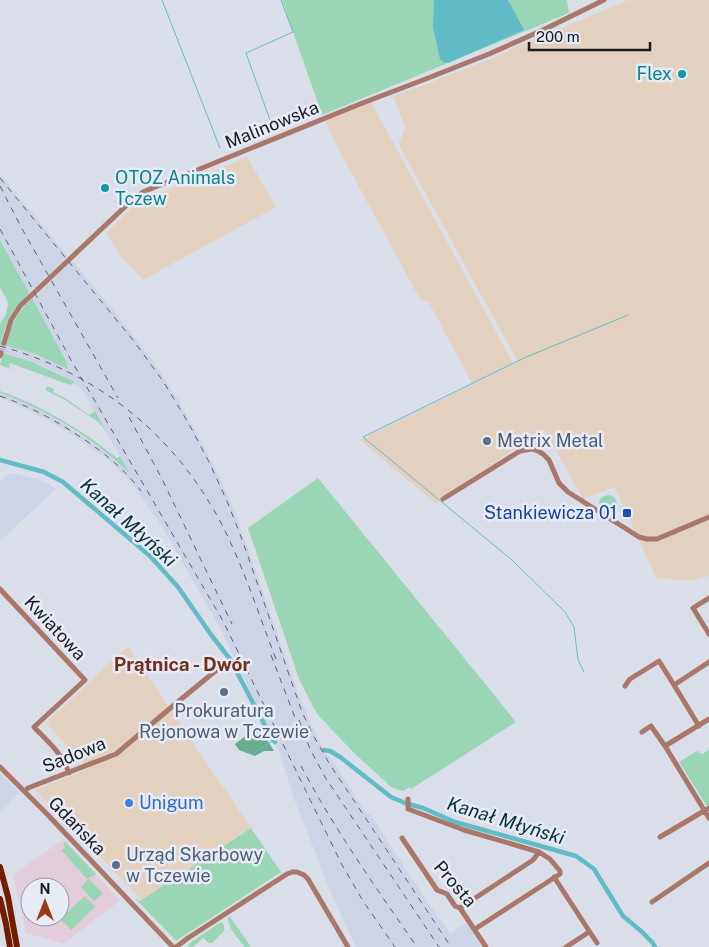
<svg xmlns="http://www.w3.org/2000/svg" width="709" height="947" viewBox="0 0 709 947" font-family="'Public Sans',sans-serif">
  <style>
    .built { fill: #cdd4e5 }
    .industrial { fill: #e3d1c0 }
    .education { fill: #e3cdda; fill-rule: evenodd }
    .green { fill: #9ad5b6 }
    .forest { fill: #68ae8c }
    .water { fill: #62bcc7 }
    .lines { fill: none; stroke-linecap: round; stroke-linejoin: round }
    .stream { stroke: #62bcc7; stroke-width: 1 }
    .canal { stroke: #62bcc7; stroke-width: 4.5 }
    .minor-tunnel { stroke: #b4b7c0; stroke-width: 5; stroke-dasharray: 5 2.5; stroke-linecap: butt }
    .minor { stroke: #aa786b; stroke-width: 5 }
    .major { stroke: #731c02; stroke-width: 6 }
    .rail { stroke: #5f6168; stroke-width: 1; stroke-dasharray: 6 6; stroke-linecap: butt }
    .culture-dot { fill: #0f9aa8; stroke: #e7ebf5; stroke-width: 2 }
    .service-dot { fill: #5c6f8a; stroke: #e7ebf5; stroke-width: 2 }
    .transit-dot { fill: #1a4fb4; stroke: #e7ebf5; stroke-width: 2 }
    .shop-dot { fill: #3f7fe0; stroke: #e7ebf5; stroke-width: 2 }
    .labels { text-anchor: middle; stroke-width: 5; stroke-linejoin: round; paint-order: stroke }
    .culture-label { font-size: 18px; fill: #0d838f; stroke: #e7ebf5; text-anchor: end }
    .street-label { font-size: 18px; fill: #1b1c20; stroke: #e7ebf5 }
    .service-label { font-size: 18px; fill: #4e5e75; stroke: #e7ebf5; text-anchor: start }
    .transit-label { font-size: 18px; fill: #164399; stroke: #e7ebf5; text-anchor: end }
    .shop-label { font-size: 18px; fill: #366cbe; stroke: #e7ebf5; text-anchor: start }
    .water-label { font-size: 19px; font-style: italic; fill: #043237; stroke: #e7ebf5 }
    .neighbourhood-label { font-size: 19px; font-weight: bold; fill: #722f1c; stroke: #e7ebf5 }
  </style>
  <rect width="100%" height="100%" fill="#dadee8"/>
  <!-- built -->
  <path class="built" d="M0,174L68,256L29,293L0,240Z
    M72,260L115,312L153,361L177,398L205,448L218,474L235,512L300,698L311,724L324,749V751L333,762L367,814H370L432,909L450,933L467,923L482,947H356L337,907L326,880L293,796L279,751L218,624L161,525L130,481L108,460L71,434L49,421L26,409L0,398V393L28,404L52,416L102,449L128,471L81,388L73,383L75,382L43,366L0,352V344L35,354L68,368L66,361L32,298Z
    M10,473L37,479L49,484L56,489L0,541V482Z
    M0,774L19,793L0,811Z"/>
  <!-- industrial -->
  <path class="industrial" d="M628,0H709V576L690,581L656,578L615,487L583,499L544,429L435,503L360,440L518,362L399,145L405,127L393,96L424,85L493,58L525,42H529Z
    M370,100L513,363L472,383L428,301H422L420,299L339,150L324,119Z
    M247,157L276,207L143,280L120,255L106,232L139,202Z
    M128,646L203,758L251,827L142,900L35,790L88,769L46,723Z"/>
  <!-- education -->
  <path class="education" d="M64,839L120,900L64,944L26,933L13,875ZM30,887H60V917H30Z"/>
  <!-- green -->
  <path class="green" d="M282,0H567L569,13L322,115Z
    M0,240L29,293C26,297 22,301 18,305C8,316 5,329 1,342L6,344C12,323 16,314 32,298L66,361L68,369L35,354L0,344V324L6,314L8,305L7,300L0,287Z
    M0,352L32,362L75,382L70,385L10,363L9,368L35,378L0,365L3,355Z
    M47,386L54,389L53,392L65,398L89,415L95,411L108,435L103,427L98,422L65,400L45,390Z
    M0,391C43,406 82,430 117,458L120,456L129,473C97,440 44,408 0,393Z
    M318,478L516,722L411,789L409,787L403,791L391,787L354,753L317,714L299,679L248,528Z
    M599 504a9 9 0 1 1 18 0a9 9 0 1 1-18 0Z
    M709,750V805L707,806L679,762L697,751L702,754Z
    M251,828L281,872L176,941L135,898L140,901Z
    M65,842L96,874L87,879L62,851L65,847L64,844Z
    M89,879L103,893L94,901L81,887Z
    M85,896L95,907L71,930L60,919Z
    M228,917H230L251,947H245C238,938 228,929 228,917Z
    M221,922L224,925V931L212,943H209L203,938L193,947H187L190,943Z"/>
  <!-- forest -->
  <path class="forest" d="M257,727L263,739L266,738L274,751H264L255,756L239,750L235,744Z"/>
  <!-- water -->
  <path class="water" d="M434,0H508L524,30L448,63L443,62L440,59L433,28Z"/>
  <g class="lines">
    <!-- stream -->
    <path class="stream" d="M162,0L220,148
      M271,123L246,53L293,32L281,0
      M584,672L578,660L574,627L565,612L512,560L363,437L524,358L628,315
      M252,755L267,744L273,741"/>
    <!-- canal -->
    <path class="canal" d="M0,460L44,472L63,482L150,556L178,587L212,636L230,659L271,737L275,742
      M324,750L330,751L340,757L391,797L405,803L423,808L455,822L576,856L594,869L623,916L641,931L652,942L655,947"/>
    <!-- minor-tunnel -->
    <path class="minor-tunnel" d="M1,353L4,343"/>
    <!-- minor -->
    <path class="minor" d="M4,343L11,320L20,306L130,202L143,192L360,104L423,80L489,54L543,30L604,0
      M0,356L1,353
      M443,499L520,451L532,449L538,451L543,454L549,460L559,483L568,492L639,537L647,539H657L709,517
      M0,589L85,680L34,727C48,742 62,753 69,773
      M709,598L693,608L709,634
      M625,686L630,679L659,661L674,685
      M699,726L674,685L709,662
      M642,732L651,726L665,746L709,818
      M665,746L709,719
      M0,767L46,813L173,947
      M25,791L28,788L116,754L174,705L224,664
      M408,799V807
      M408,809L464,830L539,852L533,860L460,908
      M660,837L709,808
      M402,838L437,890L447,894L455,906L460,908L486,947
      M554,877L597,943
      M652,902L709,863
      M475,929L560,874V871L550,859L539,852
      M176,947L188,938L287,874L292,872H297L304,875L308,879L348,947
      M566,947L589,932"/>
    <!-- major -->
    <path class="major" d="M0,867L8,897L17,947
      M0,899L6,924L10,947"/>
    <!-- rail -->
    <path class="rail" d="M0,178L133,340L163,381L189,424L209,462L227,501L243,542L302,712L313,735L329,763L451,947
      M0,186L21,227L118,398
      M0,229L71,360L223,621L341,863L363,901L395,947
      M0,346C97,373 172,432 220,521C243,565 259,615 277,662
      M0,396C32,407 60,423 88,442C108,456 126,471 141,491
      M129,417L161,477L232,624
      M271,655L299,728
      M299,720L310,749L325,777L439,947
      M301,766C335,830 376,888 417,947"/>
  </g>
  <!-- markers -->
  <g class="culture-dot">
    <circle cx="682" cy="74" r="5"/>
    <circle cx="105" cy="188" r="5"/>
  </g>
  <g class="service-dot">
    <circle cx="487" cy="441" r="5"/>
    <circle cx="224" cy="692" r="5"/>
    <circle cx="116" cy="865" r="5"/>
  </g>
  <rect class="transit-dot" x="622" y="508" width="10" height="10" rx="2.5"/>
  <circle class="shop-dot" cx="129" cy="803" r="5"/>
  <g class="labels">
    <!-- culture labels -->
    <g class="culture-label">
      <text x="672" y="80">Flex</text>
      <text x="115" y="184" text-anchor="start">OTOZ Animals<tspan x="115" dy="21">Tczew</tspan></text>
    </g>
    <!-- street labels -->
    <g class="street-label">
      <text transform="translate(272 125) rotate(-22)" y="6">Malinowska</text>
      <text transform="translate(55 628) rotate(47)" y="6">Kwiatowa</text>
      <text transform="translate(74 755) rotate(-22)" y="6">Sadowa</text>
      <text transform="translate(77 826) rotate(46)" y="6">Gdańska</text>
      <text transform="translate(455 884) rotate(49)" y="6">Prosta</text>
    </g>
    <!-- service labels -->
    <g class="service-label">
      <text x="497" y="447">Metrix Metal</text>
      <text x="224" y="717" text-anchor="middle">Prokuratura<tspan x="224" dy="21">Rejonowa w Tczewie</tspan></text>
      <text x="126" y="861">Urząd Skarbowy<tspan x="126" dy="21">w Tczewie</tspan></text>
    </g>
    <!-- transit labels -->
    <g class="transit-label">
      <text x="617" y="519">Stankiewicza 01</text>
    </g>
    <!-- shop labels -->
    <g class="shop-label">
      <text x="139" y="809">Unigum</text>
    </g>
    <!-- water labels -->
    <g class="water-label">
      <text transform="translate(129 522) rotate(42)" y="7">Kanał Młyński</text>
      <text transform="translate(506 820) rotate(17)" y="7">Kanał Młyński</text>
    </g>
    <!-- neighbourhood labels -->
    <g class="neighbourhood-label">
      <text x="182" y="671">Prątnica - Dwór</text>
    </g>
  </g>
  <!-- north arrow -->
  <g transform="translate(45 902)"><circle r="24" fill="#e7ebf5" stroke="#9598a0"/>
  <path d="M0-4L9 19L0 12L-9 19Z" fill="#9e3717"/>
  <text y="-8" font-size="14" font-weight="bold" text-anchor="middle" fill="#1b1c20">N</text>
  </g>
  <!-- scale -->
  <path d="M529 42v8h121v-8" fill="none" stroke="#1b1c20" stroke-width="2.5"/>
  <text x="536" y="42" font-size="15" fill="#1b1c20" stroke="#e7ebf5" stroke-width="4" paint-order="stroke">200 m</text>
</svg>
